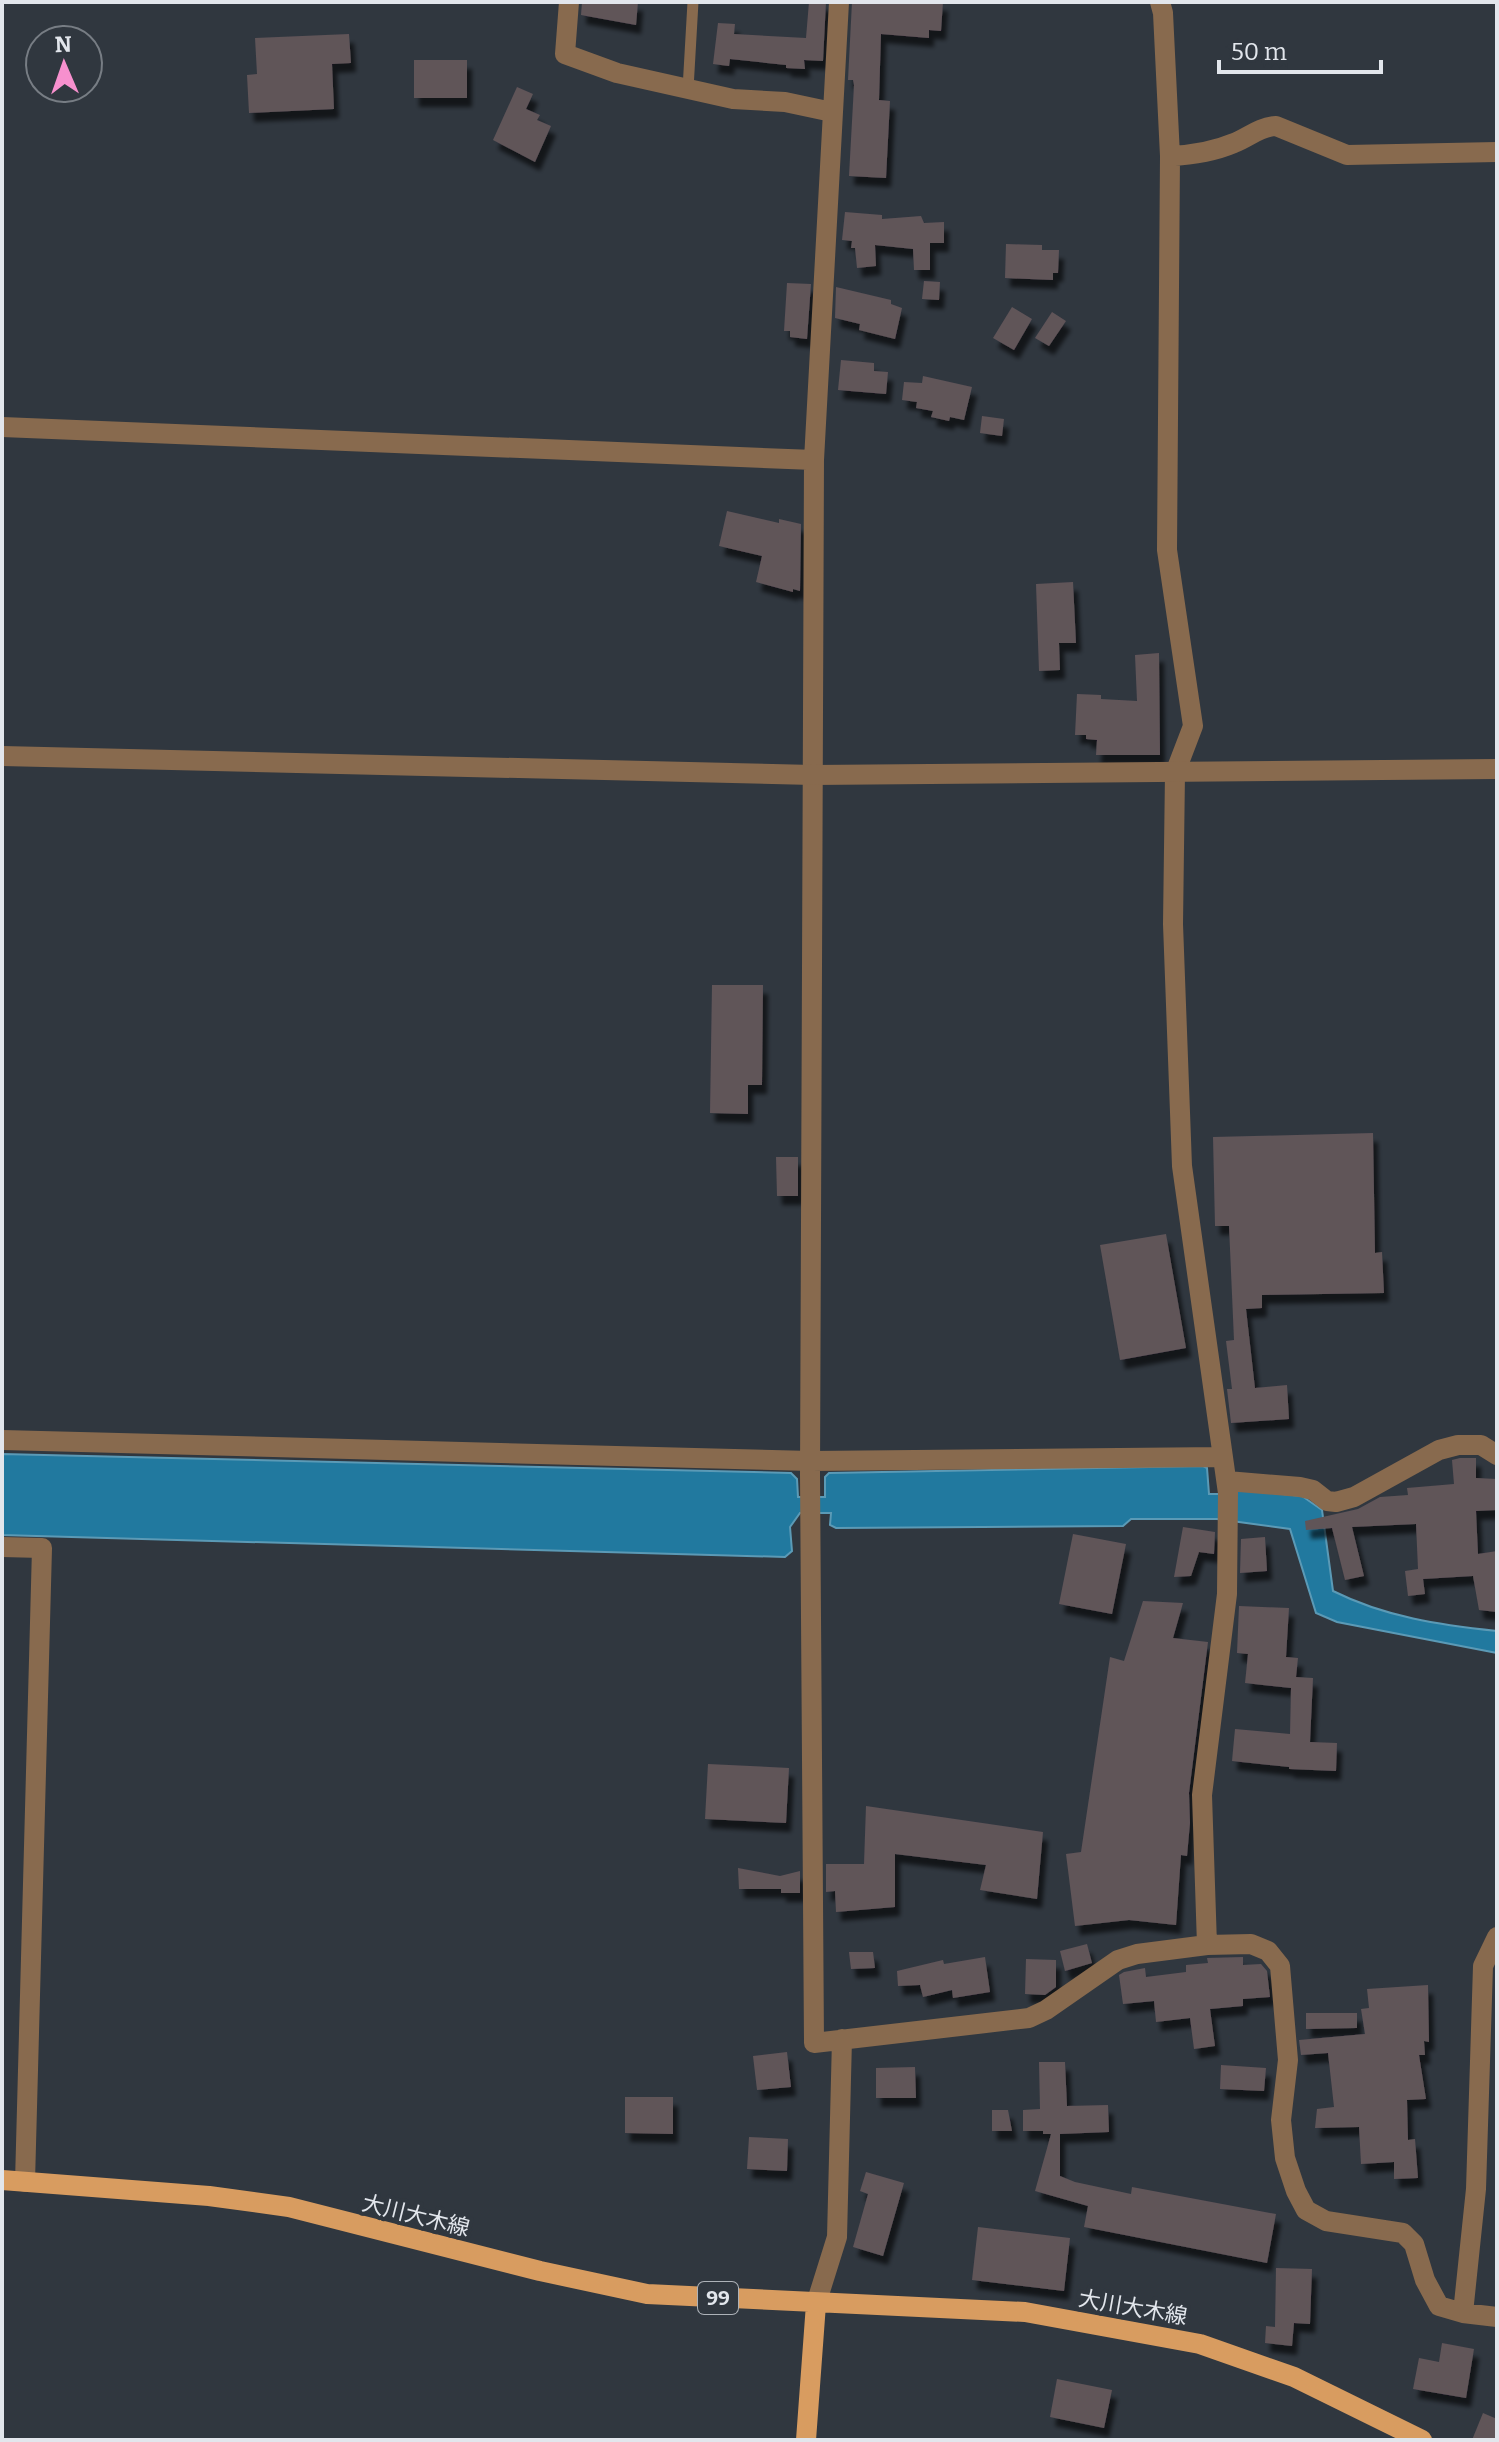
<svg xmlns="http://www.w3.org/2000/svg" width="1499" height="2442" viewBox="0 0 1499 2442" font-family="Bitter,'Noto Sans JP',serif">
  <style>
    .water { fill: #21799f; stroke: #5b9ab6; stroke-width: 2 }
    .building { fill: #605459; filter: url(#shadow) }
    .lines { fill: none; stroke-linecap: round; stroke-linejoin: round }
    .service { stroke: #886a4e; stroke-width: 11 }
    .minor { stroke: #886a4e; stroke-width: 20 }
    .tertiary { stroke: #886a4e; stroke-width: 20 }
    .primary { stroke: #d89c60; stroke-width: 20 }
    .labels { text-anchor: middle; stroke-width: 8; stroke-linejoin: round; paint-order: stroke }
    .shield { fill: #30373f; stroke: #adb2b8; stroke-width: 2 }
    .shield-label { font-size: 20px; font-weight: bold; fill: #e2e6ec }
    .street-label { font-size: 22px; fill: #e2e6ec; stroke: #30373f }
  </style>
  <defs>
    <filter id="shadow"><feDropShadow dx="5" dy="9" stdDeviation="2" flood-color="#0009"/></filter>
  </defs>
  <rect width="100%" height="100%" fill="#30373f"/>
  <!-- water -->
  <path class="water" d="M2,1454L791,1473L797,1479L798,1497H825V1477L829,1473L1203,1466L1207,1468L1209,1494H1232L1233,1489L1302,1496L1322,1510L1333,1591C1385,1617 1440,1625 1497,1631V1653L1337,1622L1316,1613L1290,1529L1217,1519H1131L1123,1526L836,1528L830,1525L831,1513H800L790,1527L792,1551L785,1557L2,1535Z"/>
  <!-- building -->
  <path class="building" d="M582,2H638L636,25L581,15Z
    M809,2H826L823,61L804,60L805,69L786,68V65L730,59L729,66L713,64L718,23L735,24L734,34L806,38Z
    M852,2H943L941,31L929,30V38L881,34L879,100L890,101L886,178L849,176L854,85L853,80H848Z
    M349,34L351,63L332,64L334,109L249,113L247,75L257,74L255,38Z
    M414,60H467V98H414Z
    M517,87L533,94L526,109L540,115L537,120L551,126L535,162L493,140Z
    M845,212L882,215V219L921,216L924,223L944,222V243H930V270H914L913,249L875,245L876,266L857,268L855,248H851L852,241L842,240Z
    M1006,244L1042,245V250H1059L1058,273H1053V280L1005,278Z
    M924,281L940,282L939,300L922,299Z
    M787,283L811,284L807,339L790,337V331H784Z
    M836,287L891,300V304L902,308L895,339L859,330L860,324L835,318Z
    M1012,307L1032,319L1014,350L993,338Z
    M1052,312L1066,321L1049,346L1035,338Z
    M841,360L874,363V371L888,372L886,394L838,390Z
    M923,376L972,387L964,420L950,417L949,421L931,417L933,411L916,408L917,402L902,400L904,382L922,383Z
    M982,416L1004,419L1002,436L980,433Z
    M727,511L779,523V519L801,524L800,591L793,589V592L756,582L762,556L719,546Z
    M1073,582L1076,643H1059L1060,670L1039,671L1036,584Z
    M1159,653L1160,755H1096L1097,740L1086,739V735H1075L1077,694L1101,695V699L1137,701L1135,655Z
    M712,985H763L762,1085H748V1114L710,1113Z
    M1373,1133L1375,1253L1382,1252L1384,1293L1262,1295V1308L1246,1309L1255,1388L1287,1385L1289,1419L1231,1423L1227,1389H1232L1226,1341L1234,1340L1229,1226H1215L1213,1137Z
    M776,1157H798V1196H777Z
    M1166,1234L1186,1348L1120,1360L1100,1245Z
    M1460,1458H1476V1478L1497,1479V1510L1476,1511L1478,1554L1497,1551V1612L1479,1610L1473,1576L1423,1579L1425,1594L1408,1596L1405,1571L1418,1569L1416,1524L1352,1527L1364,1576L1345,1580L1332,1528L1306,1530L1305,1521L1358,1509L1380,1497L1408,1495L1407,1488L1454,1484L1452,1460Z
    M1183,1527L1215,1532L1214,1554L1199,1552L1191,1576L1174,1577Z
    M1073,1534L1126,1544L1112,1614L1059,1604Z
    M1265,1537L1267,1571L1240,1573L1241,1539Z
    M1143,1601L1183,1603L1173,1638L1208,1642L1189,1793L1190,1823L1187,1856L1181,1855L1176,1925L1129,1920L1075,1926L1066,1854L1081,1852L1110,1657L1124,1661Z
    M1239,1606L1289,1608L1286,1657L1298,1658L1296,1677L1313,1678L1310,1742L1337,1743L1336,1771L1289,1769V1767L1232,1761L1235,1729L1290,1734L1291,1688L1245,1683L1248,1654L1237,1653Z
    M708,1764L789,1768L786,1823L705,1819Z
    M866,1806L1043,1832L1037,1899L980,1890L986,1865L895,1854V1907L836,1912L835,1891L826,1892V1864H864Z
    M738,1868L780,1876L800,1871V1893H781V1889H739Z
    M1087,1944L1092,1963L1065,1971L1060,1951Z
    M849,1952H873L875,1968L851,1969Z
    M985,1957L990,1992L953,1998L952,1990L923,1997L920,1985L898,1986L897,1971L943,1960L944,1964Z
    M1243,1957V1965L1261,1964L1267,1971L1270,1997L1243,1999V2006L1210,2009L1215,2046L1194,2049L1190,2018L1156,2022L1154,2001L1123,2004L1119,1975L1124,1972L1145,1968L1146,1977L1186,1972V1965L1208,1963L1207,1958Z
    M1026,1959L1056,1960V1987L1045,1995L1025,1994Z
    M1428,1985L1429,2042L1424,2041L1425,2055H1419L1426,2099L1407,2100L1408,2140L1415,2139L1418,2178L1394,2179V2162L1361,2164L1359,2127L1315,2128L1317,2109L1334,2107L1328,2053L1301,2055L1299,2040L1365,2034L1361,2009L1369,2008L1367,1989Z
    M1306,2013H1357V2028L1306,2029Z
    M787,2052L791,2087L757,2090L753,2056Z
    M1039,2062H1065L1067,2106L1108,2105L1109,2132L1060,2134V2176L1075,2182L1131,2194L1132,2187L1276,2214L1267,2263L1084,2227L1088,2206L1035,2191L1051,2134H1043V2131H1023V2110L1040,2109Z
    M1221,2065L1266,2068L1264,2091L1220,2089Z
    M915,2067L916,2098H876V2068Z
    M625,2097H673V2134L625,2133Z
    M992,2110H1008L1012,2131H992Z
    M749,2137L788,2139L787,2171L747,2169Z
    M866,2172L904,2183L883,2256L853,2247L868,2194L860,2191Z
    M978,2227L1070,2238L1064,2291L972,2280Z
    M1276,2268L1312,2269L1310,2324L1294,2323L1292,2346L1265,2343L1266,2326L1275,2327Z
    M1442,2343L1474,2349L1466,2398L1413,2389L1419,2358L1439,2362Z
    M1057,2379L1112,2390L1104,2428L1050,2417Z
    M1483,2413L1497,2419V2440H1472Z"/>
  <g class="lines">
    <!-- service -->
    <path class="service" d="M688,89L693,2"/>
    <!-- minor -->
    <path class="minor" d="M569,2L565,54L617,73L733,99L785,102L832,112
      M839,2L814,460L810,1475L814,2043L1029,2018L1046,2010L1118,1960L1137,1954L1207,1945L1251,1944L1268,1951L1280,1966L1288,2060L1281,2120L1285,2158L1296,2191L1306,2210L1326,2221L1403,2233L1414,2244L1425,2280L1439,2306L1463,2313L1497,2317
      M1160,2L1163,13L1170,156L1167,550L1193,726L1175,773L1173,924L1182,1166L1228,1493L1227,1594L1202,1795L1207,1945
      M1170,156C1192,155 1213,152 1234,143C1249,137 1259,127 1276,126L1347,155L1497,152
      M2,427L814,460
      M2,1440L811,1461L1222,1457
      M1227,1481L1300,1487L1313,1490L1327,1501L1336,1502L1354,1497L1439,1450L1458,1445H1481L1497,1455
      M2,1547L42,1548L25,2182
      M816,2304L837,2237L842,2039
      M1463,2313L1476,2189L1483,1966L1497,1937"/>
    <!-- tertiary -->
    <path class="tertiary" d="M2,756L813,775L1497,769"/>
    <!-- primary -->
    <path class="primary" d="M2,2180L209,2196L289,2207L540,2271L647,2294L1025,2312L1200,2344L1294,2377L1422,2440
      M806,2440L816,2304"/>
  </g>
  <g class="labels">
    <!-- shield labels -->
    <rect class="shield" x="698" y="2282" width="40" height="32" rx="6"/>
    <g class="shield-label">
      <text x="718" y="2305">99</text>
    </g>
    <!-- street labels -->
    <g class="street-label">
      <text transform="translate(416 2215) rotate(14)" y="8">大川大木線</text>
      <text transform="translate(1133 2307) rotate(10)" y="8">大川大木線</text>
    </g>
  </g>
  <!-- border -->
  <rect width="1499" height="2442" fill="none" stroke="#e2e6ec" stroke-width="8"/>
  <!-- north arrow -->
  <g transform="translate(64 64) rotate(358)"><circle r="38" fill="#30373f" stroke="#777d84" stroke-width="2"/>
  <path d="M0-6L14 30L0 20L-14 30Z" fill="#f790ce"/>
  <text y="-12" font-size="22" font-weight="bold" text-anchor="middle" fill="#e2e6ec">N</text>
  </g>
  <!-- scale -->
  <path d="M1219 60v12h162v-12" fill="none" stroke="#e2e6ec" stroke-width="4"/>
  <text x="1231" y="60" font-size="24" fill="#e2e6ec" stroke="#30373f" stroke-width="6" paint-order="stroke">50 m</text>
</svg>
